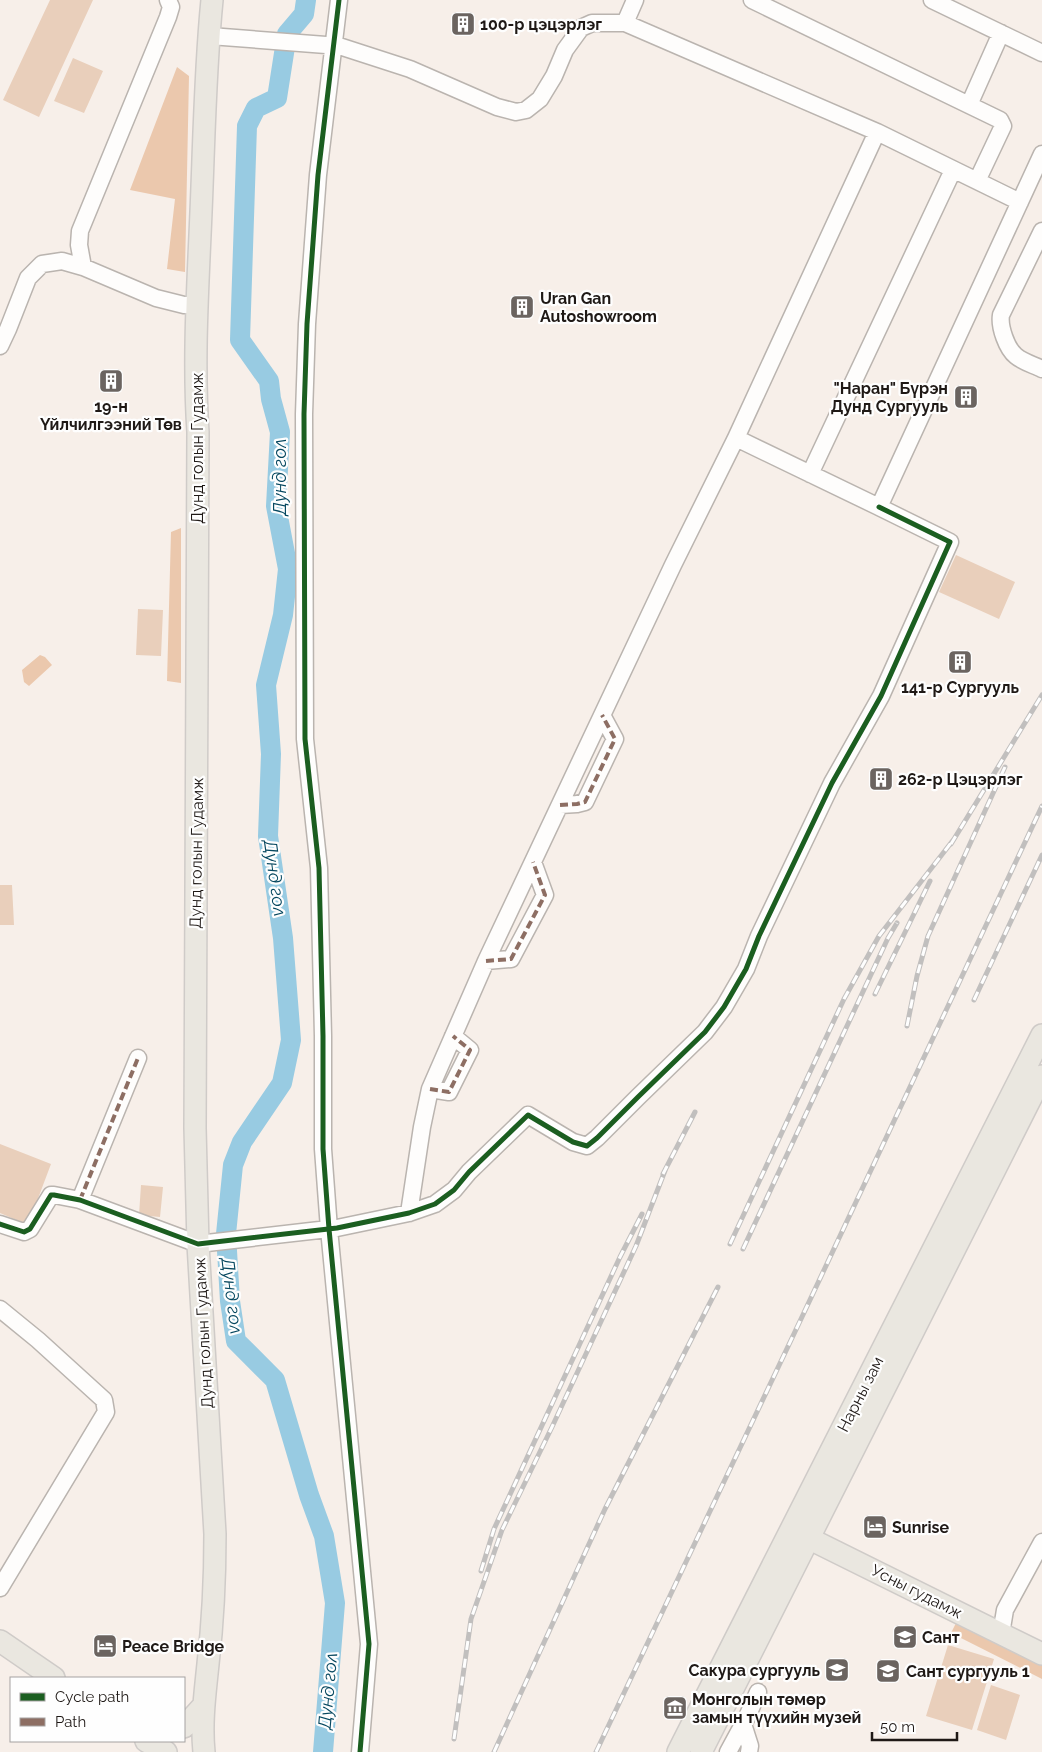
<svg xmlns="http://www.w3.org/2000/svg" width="1042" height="1752" viewBox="0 0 1042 1752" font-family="Raleway,sans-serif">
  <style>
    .green { fill: #e9cfbb }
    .forest { fill: #ebc8ad }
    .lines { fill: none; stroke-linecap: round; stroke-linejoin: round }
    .river { stroke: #98cbe2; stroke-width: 20 }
    .minor-casing { stroke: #bab4af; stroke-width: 19 }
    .major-casing { stroke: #cfcbc8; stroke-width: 24 }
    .minor { stroke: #fefdfc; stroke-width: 16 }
    .major { stroke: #eae7e0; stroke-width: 21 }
    .rail-casing { stroke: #c1bfbe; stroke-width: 5 }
    .rail { stroke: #fefefe; stroke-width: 3; stroke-dasharray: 9; stroke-linecap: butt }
    .quiet { stroke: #8d6e63; stroke-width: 4; stroke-dasharray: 8 4; stroke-linecap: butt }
    .cycleway-casing { stroke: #fefefe; stroke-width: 8 }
    .cycleway { stroke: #1b5e20; stroke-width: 5 }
    .labels { text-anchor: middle; stroke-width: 4.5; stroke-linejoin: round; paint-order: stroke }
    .poi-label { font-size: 16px; font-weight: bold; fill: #1f1916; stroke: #fefefe; text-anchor: start }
    .street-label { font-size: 16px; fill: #1f1916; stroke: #fefefe }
    .water-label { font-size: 18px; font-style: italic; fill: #05475f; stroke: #fefefe }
  </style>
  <rect width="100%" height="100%" fill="#f7efe9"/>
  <!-- green -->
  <path class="green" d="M50,0H93L39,117L3,100Z
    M73,58L103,71L84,113L54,101Z
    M956,555L1015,582L999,619L939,592Z
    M138,609L163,610L161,656L136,655Z
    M0,885H12L14,925H0Z
    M0,1144L51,1164L28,1225L0,1213Z
    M141,1185L163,1187L160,1217L139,1215Z
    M948,1645L994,1659L972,1730L926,1716Z
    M991,1685L1020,1695L1006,1740L977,1730Z"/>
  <!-- forest -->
  <path class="forest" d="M177,67L189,76L185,272L167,269L175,199L130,190Z
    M181,528V683L167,681L171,532Z
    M40,655L45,657L52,665L29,686L24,682L22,670Z
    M956,1623L1042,1666V1679L951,1633Z"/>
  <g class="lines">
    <!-- river -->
    <path class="river" d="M306,0L304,14L287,34L277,98L256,108L247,126L240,340L269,381L271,399L280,432L276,506L288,569L283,615L266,685L271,754L268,836L283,938L291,1040L282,1083L242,1142L233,1165L226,1234L230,1301L236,1341L275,1380L309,1495L324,1536L335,1603L323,1752"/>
    <defs>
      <path id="minor" d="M339,0L318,175L307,324L304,414L305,739L319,868L323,1036V1149L329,1229L369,1644L360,1752
        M752,0L1000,120L1003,126L977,181
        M932,0L1042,53
        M625,23L635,0
        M210,36L339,46L410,69L497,107L516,112L526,110L540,99L554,76L565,50L581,28L592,23H625L877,132L1020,202
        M969,105L1001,33
        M1042,231L1001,315C999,327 1007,349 1016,356C1023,362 1034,365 1042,369
        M83,267L79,245L80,231L168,17L171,7L168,0
        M0,346L8,329L28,278L42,264L62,261L83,267L156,298L184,305H197
        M736,438L877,132
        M810,474L953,170
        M560,805L577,804L585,802L615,739L602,715
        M486,961L511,959L545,895L533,862
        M430,1089L449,1092L470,1050L453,1036
        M80,1200L138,1058
        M409,1213L422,1127L430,1089L486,961L673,565L736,438L879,507L1042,154
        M0,1224L24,1232L30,1229L51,1195H54L80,1200L198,1244L337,1228L409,1213L435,1204L454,1190L469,1172L528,1115L573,1142L587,1146L597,1138L638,1097L705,1032L724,1007L746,969L759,936L832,783L881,696L950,542L879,507
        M0,1309L38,1340L104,1400L106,1412L0,1588
        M1001,1634L1005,1610L1042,1542
        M743,1724L750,1746L749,1752
        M728,1752L747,1717L758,1692"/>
      <path id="major" d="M796,1532L1042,1654
        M0,1641L54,1678
        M184,1727L203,1706
        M146,1741L166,1752
        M204,1752C201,1722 205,1694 208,1664C213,1621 215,1577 215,1534L198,1244L195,1128L198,432C193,359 198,285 201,212C204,142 205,70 212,0
        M678,1752L1042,1035
        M701,1752L1042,1076"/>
    </defs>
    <!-- minor casing -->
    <use href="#minor" class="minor-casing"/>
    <!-- major casing -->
    <use href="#major" class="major-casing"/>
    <!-- minor -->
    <use href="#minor" class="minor"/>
    <!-- major -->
    <use href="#major" class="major"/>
    <defs>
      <path id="rail" d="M951,844L1042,695
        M875,994L930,881
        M974,1000L1042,855
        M907,1026L917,976L928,936L1005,767
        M663,1174L695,1112
        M730,1244L844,999L879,936L954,839
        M743,1249L888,938L897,923
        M481,1571L494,1529L620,1257L642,1214
        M454,1739L471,1619L502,1530L552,1427L636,1246L666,1168
        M494,1752L605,1509L718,1287
        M596,1752L801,1319L1042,806"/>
    </defs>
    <!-- rail casing -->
    <use href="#rail" class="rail-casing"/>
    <!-- rail -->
    <use href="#rail" class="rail"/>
    <!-- quiet -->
    <path class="quiet" d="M560,805L577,804L585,802L615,739L602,715
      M486,961L511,959L545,895L533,862
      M430,1089L449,1092L470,1050L453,1036
      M80,1200L138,1058"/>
    <defs>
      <path id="cycleway" d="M339,0L318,175L307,324L304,414L305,739L319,868L323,1036V1149L329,1229L369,1644L360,1752
        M0,1224L24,1232L30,1229L51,1195H54L80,1200L198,1244L337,1228L409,1213L435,1204L454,1190L469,1172L528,1115L573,1142L587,1146L597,1138L638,1097L705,1032L724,1007L746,969L759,936L832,783L881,696L950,542L879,507"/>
    </defs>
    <!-- cycleway casing -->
    <use href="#cycleway" class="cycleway-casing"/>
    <!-- cycleway -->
    <use href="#cycleway" class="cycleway"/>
  </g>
  <!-- icons -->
  <defs>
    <symbol id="building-square" viewBox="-11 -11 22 22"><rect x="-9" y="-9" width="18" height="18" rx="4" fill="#6b6460" stroke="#fefefe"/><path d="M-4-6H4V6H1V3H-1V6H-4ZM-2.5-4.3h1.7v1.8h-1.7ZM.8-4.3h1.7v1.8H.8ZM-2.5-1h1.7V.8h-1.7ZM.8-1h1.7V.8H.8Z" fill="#fff"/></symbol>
    <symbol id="hotel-square" viewBox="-11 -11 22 22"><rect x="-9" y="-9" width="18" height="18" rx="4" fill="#6b6460" stroke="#fefefe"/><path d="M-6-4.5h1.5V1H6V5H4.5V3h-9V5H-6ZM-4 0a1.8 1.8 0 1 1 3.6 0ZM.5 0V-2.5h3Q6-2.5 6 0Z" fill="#fff"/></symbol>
    <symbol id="school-square" viewBox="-11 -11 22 22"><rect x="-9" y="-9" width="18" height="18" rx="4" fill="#6b6460" stroke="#fefefe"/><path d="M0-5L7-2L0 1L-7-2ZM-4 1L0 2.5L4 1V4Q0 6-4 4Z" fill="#fff"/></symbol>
    <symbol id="museum-square" viewBox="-11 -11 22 22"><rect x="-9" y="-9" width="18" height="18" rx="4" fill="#6b6460" stroke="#fefefe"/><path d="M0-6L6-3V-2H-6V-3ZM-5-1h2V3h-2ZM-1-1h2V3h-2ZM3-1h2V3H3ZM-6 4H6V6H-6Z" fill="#fff"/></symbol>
  </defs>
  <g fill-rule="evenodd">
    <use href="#building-square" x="449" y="10" width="28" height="28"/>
    <use href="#building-square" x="508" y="293" width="28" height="28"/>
    <use href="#building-square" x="97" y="367" width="28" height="28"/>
    <use href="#building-square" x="952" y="383" width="28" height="28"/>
    <use href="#building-square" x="946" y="648" width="28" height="28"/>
    <use href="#building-square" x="867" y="765" width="28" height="28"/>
    <use href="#hotel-square" x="861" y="1513" width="28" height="28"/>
    <use href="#school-square" x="891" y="1623" width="28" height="28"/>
    <use href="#hotel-square" x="91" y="1632" width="28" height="28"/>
    <use href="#school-square" x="823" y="1656" width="28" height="28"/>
    <use href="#school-square" x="874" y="1657" width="28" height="28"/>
    <use href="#museum-square" x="661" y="1694" width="28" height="28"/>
  </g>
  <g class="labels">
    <!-- poi labels -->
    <g class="poi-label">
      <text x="480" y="30">100-р цэцэрлэг</text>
      <text x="540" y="304">Uran Gan<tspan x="540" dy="18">Autoshowroom</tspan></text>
      <text x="948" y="394" text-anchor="end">"Наран" Бүрэн<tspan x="948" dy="18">Дунд Сургууль</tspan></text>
      <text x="111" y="412" text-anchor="middle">19-н<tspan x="111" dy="18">Үйлчилгээний Төв</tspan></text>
      <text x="960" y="693" text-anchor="middle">141-р Сургууль</text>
      <text x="898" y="785">262-р Цэцэрлэг</text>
      <text x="892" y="1533">Sunrise</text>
      <text x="922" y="1643">Сант</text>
      <text x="122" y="1652">Peace Bridge</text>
      <text x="820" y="1676" text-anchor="end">Сакура сургууль</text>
      <text x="906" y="1677">Сант сургууль 1</text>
      <text x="692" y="1705">Монголын төмөр<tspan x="692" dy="18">замын түүхийн музей</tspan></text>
    </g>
    <!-- street labels -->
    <g class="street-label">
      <text transform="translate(197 448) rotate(-90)" y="6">Дунд голын Гудамж</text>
      <text transform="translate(196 853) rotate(-89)" y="6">Дунд голын Гудамж</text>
      <text transform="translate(203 1333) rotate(-93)" y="6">Дунд голын Гудамж</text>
      <text transform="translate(860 1394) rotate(-63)" y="6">Нарны зам</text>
      <text transform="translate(917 1591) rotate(27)" y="6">Усны гудамж</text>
    </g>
    <!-- water labels -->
    <g class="water-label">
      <text transform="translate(280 477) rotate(-90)" y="6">Дунд гол</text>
      <text transform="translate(275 878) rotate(82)" y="6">Дунд гол</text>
      <text transform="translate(232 1296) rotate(83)" y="6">Дунд гол</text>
      <text transform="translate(328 1691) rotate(-85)" y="6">Дунд гол</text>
    </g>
  </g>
  <!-- legend -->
  <rect x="10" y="1677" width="175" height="65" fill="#fefefe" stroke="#a5a2a1"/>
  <rect x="20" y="1693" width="25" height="8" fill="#1b5e20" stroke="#a5a2a1"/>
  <text x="55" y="1702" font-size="15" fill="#1f1916">Cycle path</text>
  <rect x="20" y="1718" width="25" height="8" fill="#8d6e63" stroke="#a5a2a1"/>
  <text x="55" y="1727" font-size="15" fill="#1f1916">Path</text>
  <!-- scale -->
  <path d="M872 1732v8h85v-8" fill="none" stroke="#1f1916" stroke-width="2.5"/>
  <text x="880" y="1732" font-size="15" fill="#1f1916" stroke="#fefefe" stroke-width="4" paint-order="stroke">50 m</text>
</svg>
